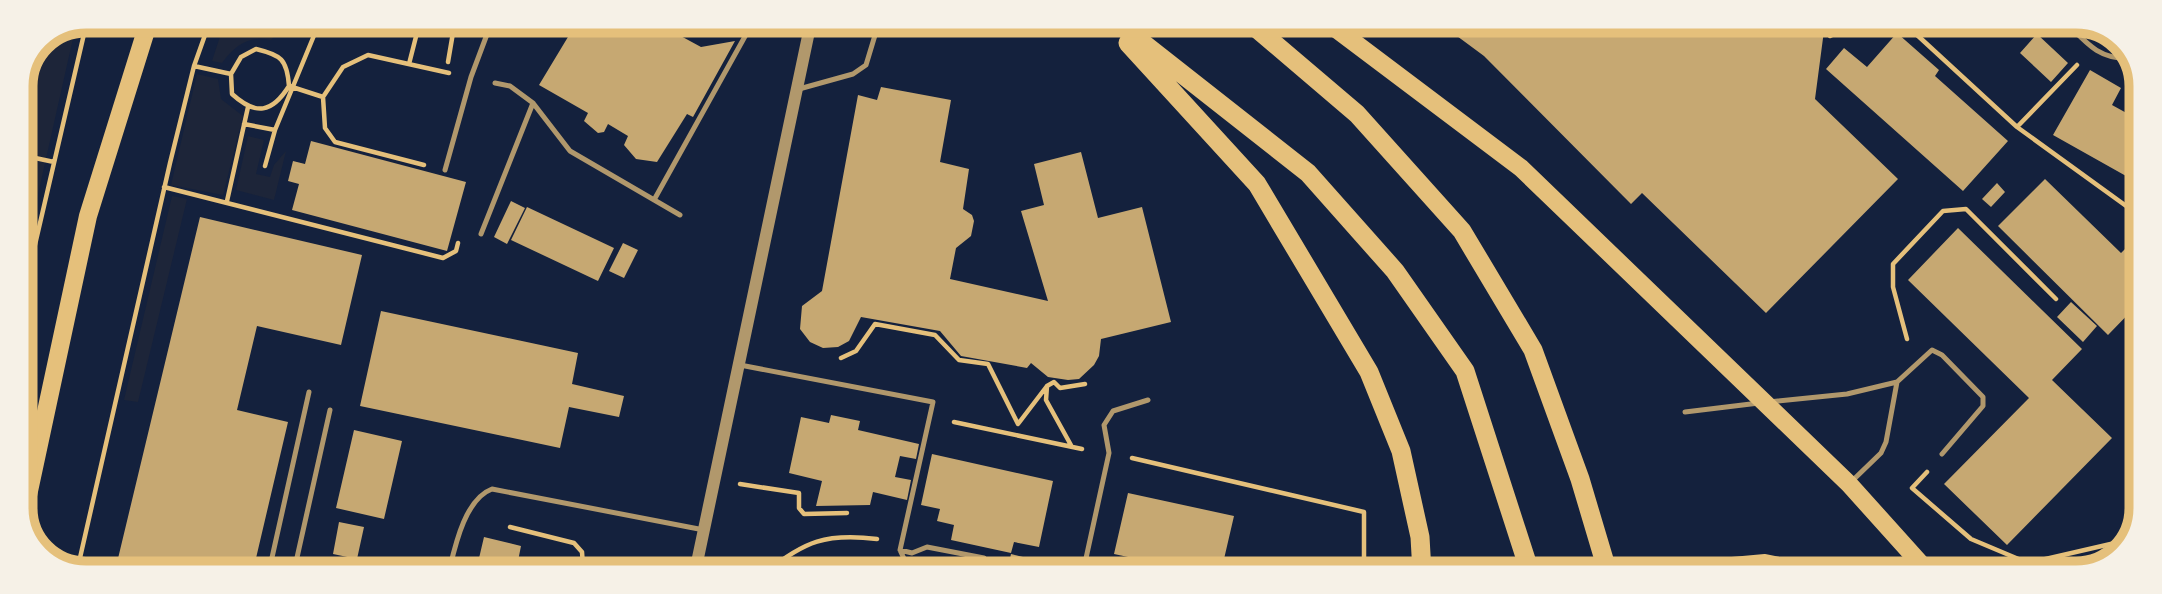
<svg xmlns="http://www.w3.org/2000/svg" width="2162" height="594" viewBox="0 0 2162 594" font-family="'Source Sans 3',sans-serif">
  <style>
    .green { fill: #1d2539 }
    .building { fill: #c6a872 }
    .lines { fill: none; stroke-linecap: round; stroke-linejoin: round }
    .path { stroke: #e5c07b; stroke-width: 4.5 }
    .service { stroke: #b1986c; stroke-width: 5 }
    .tertiary { stroke: #b1986c; stroke-width: 12 }
    .secondary { stroke: #e5c07b; stroke-width: 14 }
    .primary { stroke: #e5c07b; stroke-width: 18 }
    .trunk { stroke: #e5c07b; stroke-width: 19 }
    .rim { fill: none; stroke: #e5c07b; stroke-width: 9 }
  </style>
  <rect width="100%" height="100%" fill="#14213d"/>
  <!-- green -->
  <path class="green" d="M225,21H289L271,40C250,35 235,45 222,63L212,61Z
    M76,25L21,270V86L40,40Z
    M197,74L218,79L221,99L243,116L223,195L171,185Z
    M248,136L264,140L256,174L270,177L274,165L286,151L274,200L236,190Z
    M172,196L187,199L138,402L124,400Z"/>
  <!-- building -->
  <path class="building" d="M577,22H655L701,47L735,41L693,117L687,114L657,162L636,159L624,145L628,136L608,124L604,132L598,133L584,121L588,113L539,85Z
    M1438,22L1825,23L1815,99L1898,179L1766,313L1642,193L1631,204L1484,56Z
    M1897,33L1939,70L1935,76L2008,141L1963,191L1826,69L1844,48L1867,67Z
    M2037,34L2068,63L2051,82L2020,53Z
    M2090,70L2121,88L2112,105L2141,121V150L2126,176L2053,135Z
    M881,87L951,100L940,162L969,169L963,209L972,215L974,221L971,236L956,248L950,279L1048,301L1021,211L1044,205L1034,164L1081,152L1098,218L1142,207L1171,322L1101,339L1099,356L1094,365L1079,379L1068,380L1048,377L1031,363L1027,368L961,356L940,331L861,317L849,341L838,347L823,348L810,342L800,329L802,306L822,291L858,95L877,100Z
    M311,141L466,182L447,251L292,210L299,184L288,181L293,161L305,164Z
    M2045,179L2121,253L2136,238L2140,242V302L2108,335L1998,226Z
    M1997,183L2005,192L1991,207L1982,199Z
    M511,201L525,208L507,244L494,237Z
    M527,207L614,248L598,281L511,240Z
    M200,217L362,255L341,345L257,326L237,410L288,422L253,571H115Z
    M1958,228L2082,349L2052,380L2112,438L2007,545L1944,484L2029,398L1908,280Z
    M623,243L638,250L624,278L609,271Z
    M2071,302L2097,326L2083,342L2057,317Z
    M381,311L578,353L572,384L624,396L619,417L569,407L560,448L360,406Z
    M831,415L860,421L858,430L919,444L916,459L900,456L895,477L911,480L907,500L873,492L870,505L816,506L822,481L789,473L801,417L829,423Z
    M354,430L402,441L384,519L336,508Z
    M932,454L1053,481L1039,547L1014,542L1011,553L951,540L954,525L937,521L940,509L921,505Z
    M1128,493L1234,516L1221,572H1174L1175,567L1114,554Z
    M339,522L364,527L357,559L333,554Z
    M484,537L521,546L516,571H476Z
    M1011,554L1043,562L1041,572H952L956,557L1008,568Z"/>
  <g class="lines">
    <!-- path -->
    <path class="path" d="M1904,23L2017,127L2140,216
      M1830,36L1856,23
      M448,62L455,21
      M409,64L420,21
      M194,66L231,74L241,57L256,49C281,55 287,59 289,86L323,97L343,67L368,55L449,73
      M231,74L232,94C256,116 272,113 289,86
      M323,97L325,128L335,142L424,165
      M244,124L275,130
      M2017,127L2077,65
      M21,155L54,162
      M265,166L275,130L320,21
      M164,187L443,258L456,251L458,243
      M227,201L248,107
      M21,240L35,244
      M21,305L87,21
      M1907,339L1893,287V264L1943,211L1966,209L2056,299
      M841,358L856,351L875,324L935,335L959,360L988,364L1018,424L1047,386L1046,400L1072,447
      M1047,386L1054,382L1060,388L1085,384
      M954,422L1082,449
      M1132,458L1364,512V572
      M1927,472L1912,488L1971,539L2028,563L2128,540
      M740,484L799,493V508L804,514L847,513
      M510,527L574,543L582,552L583,566
      M518,562L560,571
      M77,571L170,163L194,66L210,21
      M766,572C805,541 826,533 877,539"/>
    <!-- service -->
    <path class="service" d="M2067,23C2087,44 2100,60 2131,58
      M495,83L510,86L533,103L570,151L680,215
      M799,89L853,74L866,65L879,22
      M445,170L471,77L492,21
      M654,200L753,22
      M481,234L533,103
      M740,365L933,402L900,550L906,563L932,569
      M1769,402L1847,394L1897,382
      M1685,412L1759,403
      M1851,482L1881,453L1886,442L1897,382L1932,350L1942,355L1983,397V406L1942,454
      M900,550L912,553L927,547L984,558
      M269,571L309,392
      M294,571L330,410
      M449,571C455,546 465,499 492,489L704,530
      M1083,572L1109,453L1104,425L1113,411L1148,400"/>
    <!-- tertiary -->
    <path class="tertiary" d="M695,572L811,22"/>
    <!-- secondary -->
    <path class="secondary" d="M1680,573L1688,568L1765,561L1820,573"/>
    <!-- primary -->
    <path class="primary" d="M1327,22L1521,168L1849,484L1929,573
      M23,519L88,216L149,21"/>
    <!-- trunk -->
    <path class="trunk" d="M1116,22L1308,173L1395,271L1465,371L1530,572
      M1249,22L1357,114L1462,231L1533,350L1580,479L1608,573
      M1128,43L1257,184L1369,372L1401,451L1420,537L1422,572"/>
  </g>
  <!-- crop -->
  <path d="M0 0H2162V594H0ZM86 33H2076A53 53 0 0 1 2129 86V508A53 53 0 0 1 2076 561H86A53 53 0 0 1 33 508V86A53 53 0 0 1 86 33Z" fill="#f6f1e7" fill-rule="evenodd"/>
  <path class="rim" d="M86 33H2076A53 53 0 0 1 2129 86V508A53 53 0 0 1 2076 561H86A53 53 0 0 1 33 508V86A53 53 0 0 1 86 33Z"/>
</svg>
